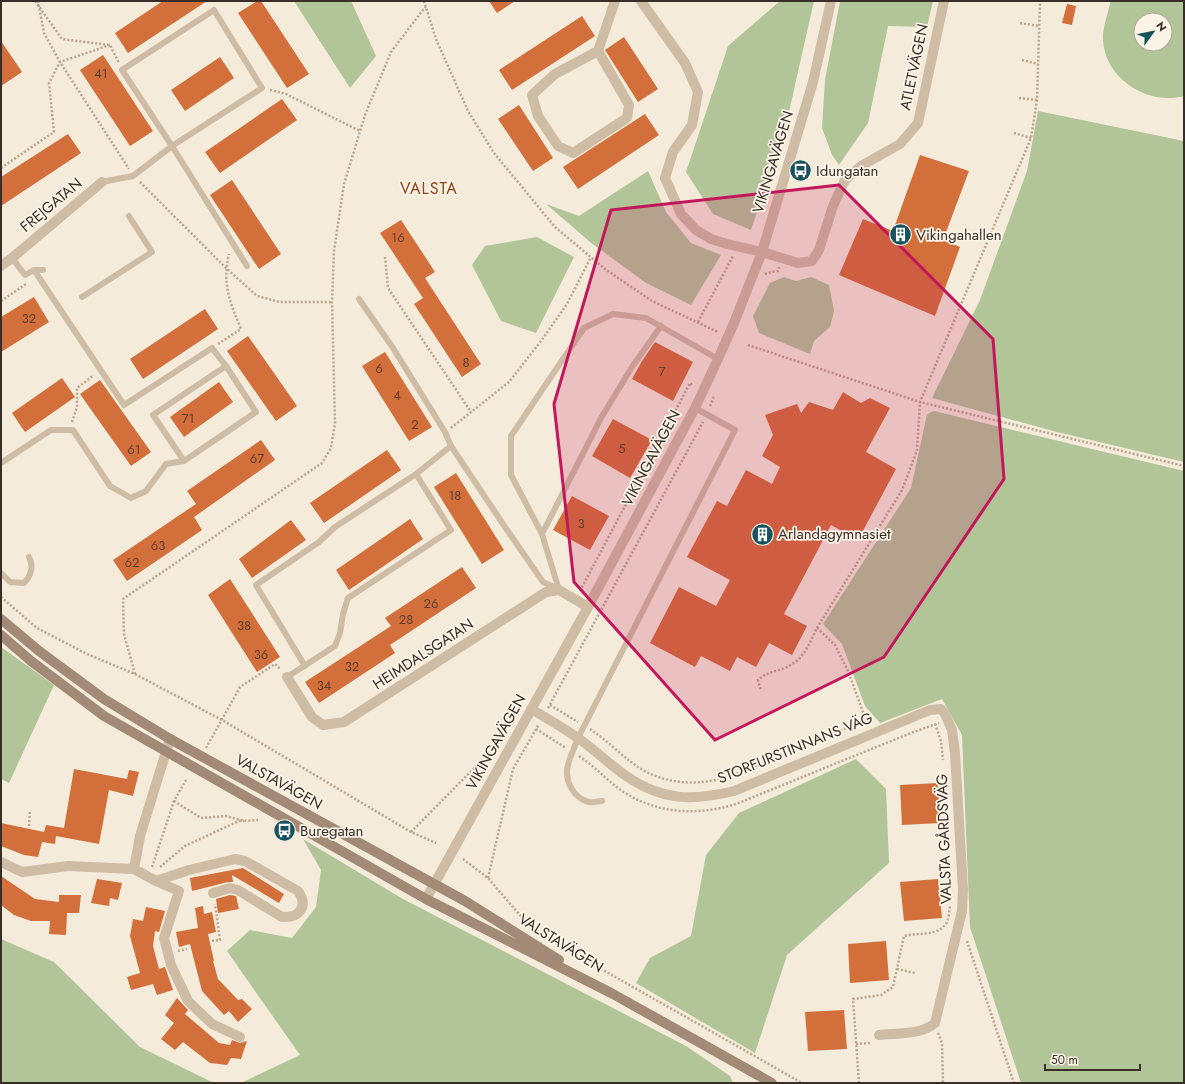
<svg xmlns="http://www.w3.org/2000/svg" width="1185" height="1084" viewBox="0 0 1185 1084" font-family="Jost,sans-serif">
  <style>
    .green { fill: #b1c599; fill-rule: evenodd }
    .building { fill: #d26f3b }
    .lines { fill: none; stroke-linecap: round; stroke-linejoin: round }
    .path { stroke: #baa68f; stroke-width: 2.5; stroke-dasharray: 2 2; stroke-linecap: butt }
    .lane { stroke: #cebca5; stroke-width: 6 }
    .street { stroke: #cebca5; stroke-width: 10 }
    .secondary { stroke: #a28a76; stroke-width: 10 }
    .marked { fill: #c2185b; fill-opacity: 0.2; stroke: #c2185b; stroke-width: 3; stroke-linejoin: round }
    .labels { text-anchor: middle; stroke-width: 3.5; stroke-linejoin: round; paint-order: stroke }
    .number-label { font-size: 13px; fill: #5f3e2c }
    .street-label { font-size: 15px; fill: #392e27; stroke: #fbf4e7 }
    .poi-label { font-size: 15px; fill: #392e27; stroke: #fbf4e7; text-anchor: start }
    .neighbourhood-label { font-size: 16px; letter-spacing: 1px; fill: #904118; stroke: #fbf4e7 }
  </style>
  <rect width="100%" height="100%" fill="#f4ebda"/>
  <!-- green -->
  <path class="green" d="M294,1H351L376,56L350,88Z
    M780,1H814L786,125L751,230L713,214L686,172L728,46Z
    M840,1H933L927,27L888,26L868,123L839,165L832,155L822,128L825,80Z
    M1111,1H1184V96C1148,106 1105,79 1103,40C1102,31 1108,11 1111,1ZM1141,20H1165V44H1141Z
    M1038,111L1184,141V462L1057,432L932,398L980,300L1027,171Z
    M648,171L666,212L691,243L721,255L691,305L646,283L590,242L546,204L579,216Z
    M537,237L574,257L536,333L501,321L472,265L485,246Z
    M784,277L796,281L811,277L829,285L834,311L830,327L814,341L810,354L759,333L753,316L770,283Z
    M934,411L1184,471V1083H1021L970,927L962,735L942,699L880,723L865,706L842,644L823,624L911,488L927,414Z
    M1,647L54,685L9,783L1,779Z
    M856,759L886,789L889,863L787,955L755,1053L636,983L650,958L691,936L706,855L739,813Z
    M303,839L403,899L686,1046L730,1076L733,1083H241L300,1055L227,951L250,930L292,938L316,907L321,870Z
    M1,939L54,962L140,1047L214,1083H1Z"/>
  <!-- building -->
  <path class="building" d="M163,1H207L128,53L115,33Z
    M257,1H261L309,74L287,88L238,13Z
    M489,1H515L497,13Z
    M1067,4L1076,6L1072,25L1062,23Z
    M582,16L595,36L512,90L499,70Z
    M624,37L658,89L638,102L605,50Z
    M1,41L22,72L1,86Z
    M103,55L153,131L130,146L80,70Z
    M220,57L234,78L185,111L171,90Z
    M282,99L297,120L220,173L205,152Z
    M519,105L553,158L533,171L498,119Z
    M645,114L659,135L578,189L563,167Z
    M68,134L81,153L1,206V177Z
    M920,155L969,171L943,240L960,247L935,316L839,275L863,219L893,231Z
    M232,180L281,254L259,269L210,195Z
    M401,220L435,272L425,278L481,364L462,377L414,304L423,298L380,233Z
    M34,297L49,322L1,352V317Z
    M205,309L218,329L143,379L130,359Z
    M248,336L297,406L276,421L227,351Z
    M655,342L693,362L673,401L632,379L642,361Z
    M385,352L432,427L409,441L362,366Z
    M62,378L75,397L25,432L12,413Z
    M100,380L151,452L131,466L80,394Z
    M219,382L233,402L184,437L170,417Z
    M843,392L861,403L870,398L890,408L866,452L896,469L858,540L831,525L784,614L807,626L792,655L769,643L756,667L737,657L730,671L701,656L695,667L650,643L679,587L716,606L730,580L687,557L717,501L727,506L746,470L772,484L780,467L762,456L773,435L765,415L797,404L801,413L809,402L833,410Z
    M613,419L652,440L630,478L592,456Z
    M261,440L275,460L194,517L202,530L127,581L113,560L196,504L187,491Z
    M387,450L401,470L324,523L310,503Z
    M456,473L504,550L482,564L434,487Z
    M572,496L609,516L590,550L553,530Z
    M410,519L423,539L349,590L336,570Z
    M291,520L306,540L252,578L239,559Z
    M462,567L476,588L390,645L395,653L319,703L305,682L391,626L385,618Z
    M230,579L280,657L257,672L208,595Z
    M74,769L127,779L129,770L139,772L133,796L109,790L99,844L56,836L55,844L42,842L38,857L24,855L1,846V823L44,832L46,825L64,828Z
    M938,783L940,823L902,825L900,785Z
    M243,868L284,894L279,903L232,875L233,882H228L192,891L190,878Z
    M1,876L35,899L59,902V895H81L79,913H67L66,935L49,934L50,921H31L14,915L1,905Z
    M97,879L122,883L118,900L110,898L109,906L91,903Z
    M938,879L942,918L904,921L900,882Z
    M230,895L236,896L239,909L218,913L216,899Z
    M203,906L204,914L212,912L216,932L208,934L214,961H213L218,979L238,1000L242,999L252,1009L238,1022L229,1011L224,1015L202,991L190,944L179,947L176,932L198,928L195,908Z
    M146,907L165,911L159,932L155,931L153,946L159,969L165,967L173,990L157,995L153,984L131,990L127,977L140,973L130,936L133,919L143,921Z
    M886,941L889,980L850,983L848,944Z
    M177,998L188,1010L185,1014L219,1043L230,1045L232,1040L240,1043L247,1041L241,1059L231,1058L227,1065L210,1063L183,1042L175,1050L161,1039L174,1023L165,1015Z
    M844,1010L847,1049L808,1051L805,1012Z"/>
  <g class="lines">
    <!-- path -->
    <path class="path" d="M35,1L62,39L110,45L119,63
      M38,1L44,33L60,62L129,169
      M424,1L436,39L468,111L494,153L555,227L605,269L652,301L718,332
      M1020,23L1039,26
      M1022,60L1038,64
      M270,90L286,94L360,131
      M1019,98L1037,100
      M1014,133L1031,138
      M1,168L54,132L49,83L60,62L110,45
      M140,182L226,268L257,296L280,302H332
      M385,257L388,288L471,412
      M765,274L771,272L778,271L779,267
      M1,301L26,284
      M698,322L733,256
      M218,344L241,329C230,302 222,285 229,254
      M748,345L920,402L1184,466
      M710,406L714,396
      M72,422L77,407V388L94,375
      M451,428L509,382L541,341L567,304L591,257
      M580,591L690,383L693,386
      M1,597L37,628L87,654L135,674L222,720L411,832L436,843
      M817,628L902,490L917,450L920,402L1031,138L1037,100L1040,1
      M135,674L124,634L123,599L322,463L331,448L335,423L332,302L334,251L344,184L365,115L391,52L426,6
      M550,705L578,722
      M548,708L703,422
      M935,724L941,741L943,760
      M536,729L566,748
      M590,729C605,739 618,752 631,762C660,785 697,787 731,776L866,720L848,671L835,645L817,628C811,640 805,657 792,664C781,672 769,670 758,680L761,691
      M206,748L240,687L275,664L280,669
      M579,756C594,766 607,780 622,791C657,814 697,816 736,804L911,733L939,723
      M174,801L201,818L226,816L244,821L258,820
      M29,826L30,810
      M411,832L498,744
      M463,859L488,878L531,928
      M152,867L174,801L186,780
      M160,867L185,846L239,821H244
      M488,878L513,769L539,724
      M545,937L802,1083
      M212,941L220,940L215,904
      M967,941L1014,1083
      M178,951L187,949
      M897,969L915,973
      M938,1033L942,1043L943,1083
      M856,1044L871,1043
      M859,1083L853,999L881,995L893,987L904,936C918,932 935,937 945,925C949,921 949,911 950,906"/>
    <!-- lane -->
    <path class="lane" d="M102,182L133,176L172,146L262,88L214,10L122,70L172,146L247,266
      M12,258L25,275L34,270L124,405L212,348L226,366
      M34,270H43
      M82,297L152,252L129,216
      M359,299L393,348L445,432L451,446L505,527L543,582L558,589
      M1,463L51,430H73L110,486L131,498L146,491L166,464L184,461L256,412L226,366L153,415L184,461
      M542,534L601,418L632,367L661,326
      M1,573L10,582L24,583C31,576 34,566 29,557
      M559,590L542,534L511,475V436L584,328L613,314L646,318L718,359
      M305,666L256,585L319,542L335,527L416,474
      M287,677L335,646L340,633L343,614L348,598L451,530L416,474L451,446
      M602,801C598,801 593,803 589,802C573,798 564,780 568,765C570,756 575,747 578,738L735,430L695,408"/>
    <!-- street -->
    <path class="street" d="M641,1L685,63L698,92L692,125L673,152L665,178L681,214L696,230L711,239L727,244L762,252L798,263L812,261L819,250L833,206L845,180L861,166L900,144L918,123L944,1
      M598,51L629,105L627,118L573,153L558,146L538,116L532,95L555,74L598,51L615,1
      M1,266L12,258L102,182
      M287,677L312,717L323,725L344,722L546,592L559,590L588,607
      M531,709C547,718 563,728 578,738C595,750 609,764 626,776C663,801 692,801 734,791L930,710L941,709L945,714L952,730L955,753L963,890L962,911L935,1023C921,1035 897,1033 879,1035
      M1,862L22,872L68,866L134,869L156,881L179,891L164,938L171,965L188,1001L212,1024L240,1037
      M134,869L140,836L170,739
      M156,881L189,870L235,859L245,861L298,891C309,907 299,918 282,917L238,890L230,888L213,893
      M426,899L588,607L695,408L718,359L734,323L762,252L813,82L831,1"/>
    <!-- secondary -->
    <path class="secondary" d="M1,619L39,651L104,699L170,739L465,901L559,960
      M1,635L31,661L104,716L426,899L613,994L772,1083"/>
  </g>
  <!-- marked area -->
  <path class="marked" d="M839,185L993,339L1004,479L884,657L715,740L574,582L554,404L611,210Z"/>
  <!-- icons -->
  <defs>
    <symbol id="bus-disc" viewBox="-11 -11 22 22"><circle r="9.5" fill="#18525e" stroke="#fbf4e7"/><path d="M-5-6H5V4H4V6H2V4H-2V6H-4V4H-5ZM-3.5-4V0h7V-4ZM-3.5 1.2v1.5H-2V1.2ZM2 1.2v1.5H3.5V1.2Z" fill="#fff"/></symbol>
    <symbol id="building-disc" viewBox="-11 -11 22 22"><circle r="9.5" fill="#18525e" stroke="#fbf4e7"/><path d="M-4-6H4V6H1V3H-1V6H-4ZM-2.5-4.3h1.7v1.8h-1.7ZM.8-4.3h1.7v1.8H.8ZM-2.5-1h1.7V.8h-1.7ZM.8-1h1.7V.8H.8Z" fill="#fff"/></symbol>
  </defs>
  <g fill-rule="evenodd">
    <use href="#bus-disc" x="788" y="158" width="25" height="25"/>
    <use href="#building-disc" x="888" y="222" width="25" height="25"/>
    <use href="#building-disc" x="750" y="522" width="25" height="25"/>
    <use href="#bus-disc" x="272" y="818" width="25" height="25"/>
  </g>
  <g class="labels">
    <!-- number labels -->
    <g class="number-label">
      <text x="101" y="78">41</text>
      <text x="398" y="242">16</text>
      <text x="29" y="323">32</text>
      <text x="466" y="367">8</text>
      <text x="379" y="373">6</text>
      <text x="662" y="376">7</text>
      <text x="397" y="400">4</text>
      <text x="188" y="423">71</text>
      <text x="415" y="429">2</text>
      <text x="622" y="453">5</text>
      <text x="134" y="454">61</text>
      <text x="257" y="463">67</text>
      <text x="455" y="500">18</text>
      <text x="581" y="528">3</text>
      <text x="158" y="550">63</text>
      <text x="132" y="567">62</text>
      <text x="431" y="608">26</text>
      <text x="406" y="624">28</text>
      <text x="244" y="630">38</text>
      <text x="261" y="659">36</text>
      <text x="352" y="671">32</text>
      <text x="324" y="690">34</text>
    </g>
    <!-- street labels -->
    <g class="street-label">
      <text transform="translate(914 67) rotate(-78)" y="5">ATLETVÄGEN</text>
      <text transform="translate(773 162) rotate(-73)" y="5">VIKINGAVÄGEN</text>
      <text transform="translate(51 205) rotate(-40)" y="5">FREJGATAN</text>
      <text transform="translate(651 458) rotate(-62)" y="5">VIKINGAVÄGEN</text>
      <text transform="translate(423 654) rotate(-33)" y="5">HEIMDALSGATAN</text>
      <text transform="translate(496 742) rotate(-61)" y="5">VIKINGAVÄGEN</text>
      <text transform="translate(795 748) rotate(-22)" y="5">STORFURSTINNANS VÄG</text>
      <text transform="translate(279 782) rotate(29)" y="5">VALSTAVÄGEN</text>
      <text transform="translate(944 839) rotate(-92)" y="5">VALSTA GÅRDSVÄG</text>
      <text transform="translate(561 943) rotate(32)" y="5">VALSTAVÄGEN</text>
    </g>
    <!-- poi labels -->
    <g class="poi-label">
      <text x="816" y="176">Idungatan</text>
      <text x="916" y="240">Vikingahallen</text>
      <text x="778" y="539">Arlandagymnasiet</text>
      <text x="300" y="836">Buregatan</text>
    </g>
    <!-- neighbourhood labels -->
    <g class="neighbourhood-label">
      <text x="429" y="194">VALSTA</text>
    </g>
  </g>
  <!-- border -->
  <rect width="1185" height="1084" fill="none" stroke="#392e27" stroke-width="4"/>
  <!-- north arrow -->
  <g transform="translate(1153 32) rotate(57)"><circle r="19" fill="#fbf4e7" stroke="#ada59a"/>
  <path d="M0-3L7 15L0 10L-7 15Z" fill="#18525e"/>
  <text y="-6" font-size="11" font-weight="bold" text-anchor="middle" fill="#392e27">N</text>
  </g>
  <!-- scale -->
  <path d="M1045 1064v6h95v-6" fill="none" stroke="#392e27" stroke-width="2"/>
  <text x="1051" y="1064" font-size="12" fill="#392e27" stroke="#fbf4e7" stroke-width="3" paint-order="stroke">50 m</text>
</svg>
